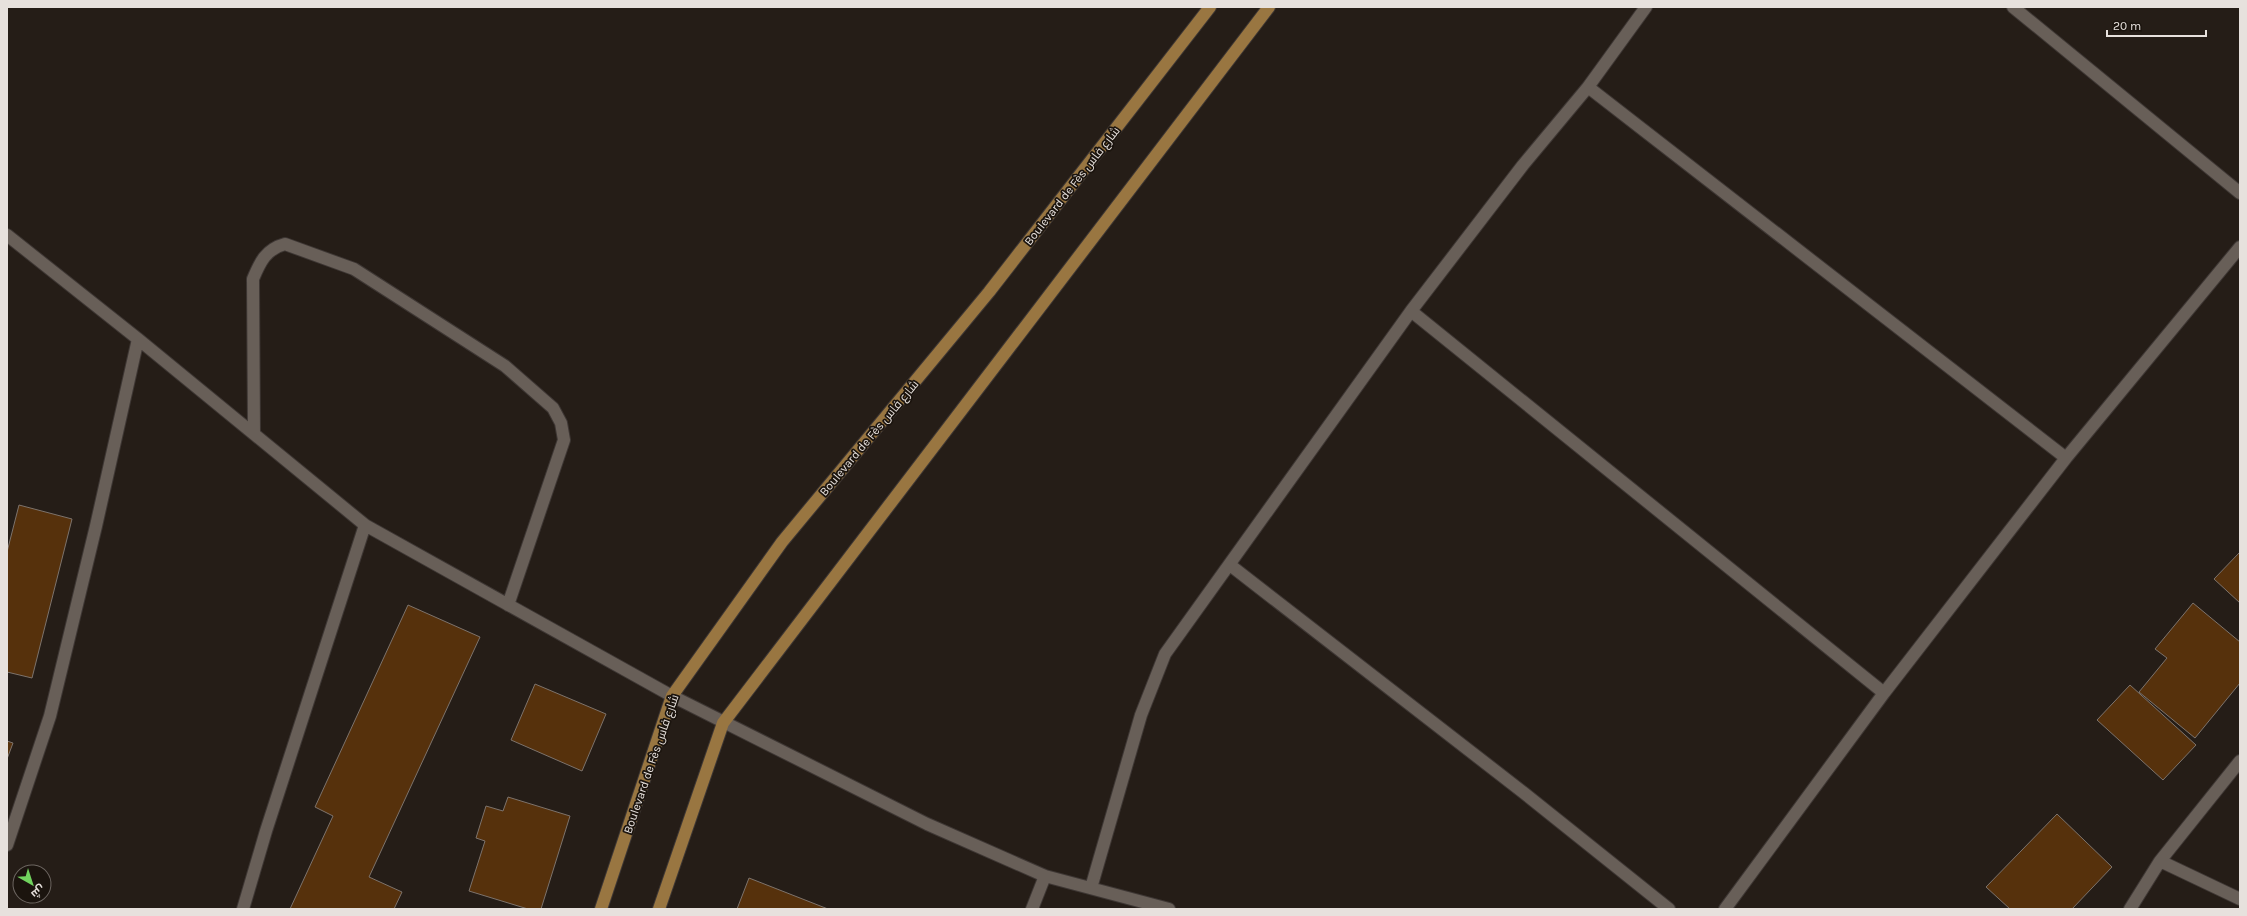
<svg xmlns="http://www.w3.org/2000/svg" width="2247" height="916" viewBox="0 0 2247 916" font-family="Karla,Cairo,sans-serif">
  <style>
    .building { fill: #56310c; stroke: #7d736c }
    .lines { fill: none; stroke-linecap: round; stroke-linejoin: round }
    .minor-casing { stroke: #3e3734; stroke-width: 14 }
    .major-casing { stroke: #3e3734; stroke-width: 14 }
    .minor { stroke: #685f58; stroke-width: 12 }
    .major { stroke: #997641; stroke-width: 12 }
    .labels { text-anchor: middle; stroke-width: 3.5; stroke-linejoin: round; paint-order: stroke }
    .street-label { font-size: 12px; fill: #e7e1dd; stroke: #1b140e }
  </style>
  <rect width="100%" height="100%" fill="#251d17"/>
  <!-- building -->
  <path class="building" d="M19,505L72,519L32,678L7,672V552Z
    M2239,553L2240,554V603L2214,579Z
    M2193,603L2240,642V683L2195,738L2139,692L2167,658L2155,649Z
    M408,605L480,637L369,877L402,892L394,909H290L333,816L315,807Z
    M535,684L606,714L582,771L511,740Z
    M2130,685L2196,745L2163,780L2097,720Z
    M7,741L13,743L7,759Z
    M508,797L570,816L541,909H528L469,891L485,841L476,838L486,806L503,811Z
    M2057,814L2112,867L2072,909H2010L1986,887Z
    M749,878L828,909H737Z"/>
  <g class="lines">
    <defs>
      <path id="minor" d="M2013,7L2240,193
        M1588,87L2066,458
        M7,235L138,339L365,525L672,696L927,824L1045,876L1169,909
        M1411,311L1884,693
        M254,434L253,279C260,262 266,249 285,244L354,269L505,366L553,408L561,423L564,440L508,605
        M1230,565L1524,793L1669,909
        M7,845L50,716L96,526L138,339
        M2160,861L2240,899
        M1091,888L1141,715L1165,654L1411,311L1523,165L1588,87L1646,7
        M243,909L266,831L365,525
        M1032,909L1045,876
        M1725,909L1884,693L2066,458L2240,247
        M2130,909L2160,861L2240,761"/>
      <path id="major" d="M601,909L672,696L782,542L989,292L1210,7
        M659,909L723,723L1269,7"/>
    </defs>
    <!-- minor casing -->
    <use href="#minor" class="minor-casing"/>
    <!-- major casing -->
    <use href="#major" class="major-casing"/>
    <!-- minor -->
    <use href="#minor" class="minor"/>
    <!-- major -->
    <use href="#major" class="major"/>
  </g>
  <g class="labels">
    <!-- street labels -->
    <g class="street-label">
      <text transform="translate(1072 186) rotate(-52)" y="4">Boulevard de Fès شارع فاس</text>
      <text transform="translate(869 438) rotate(-50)" y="4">Boulevard de Fès شارع فاس</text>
      <text transform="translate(651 764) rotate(-71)" y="4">Boulevard de Fès شارع فاس</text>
    </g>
  </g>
  <!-- border -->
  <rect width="2247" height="916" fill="none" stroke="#e7e1dd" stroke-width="16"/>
  <!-- north arrow -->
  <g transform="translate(32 884) rotate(141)"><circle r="19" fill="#1b140e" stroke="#6d6661"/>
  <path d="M0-3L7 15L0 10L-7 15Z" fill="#71d35e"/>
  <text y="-6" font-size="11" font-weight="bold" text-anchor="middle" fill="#e7e1dd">ش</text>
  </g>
  <!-- scale -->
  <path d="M2107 30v6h99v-6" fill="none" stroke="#e7e1dd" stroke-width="2"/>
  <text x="2113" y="30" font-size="12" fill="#e7e1dd" stroke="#1b140e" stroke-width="3" paint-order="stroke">20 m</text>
</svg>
